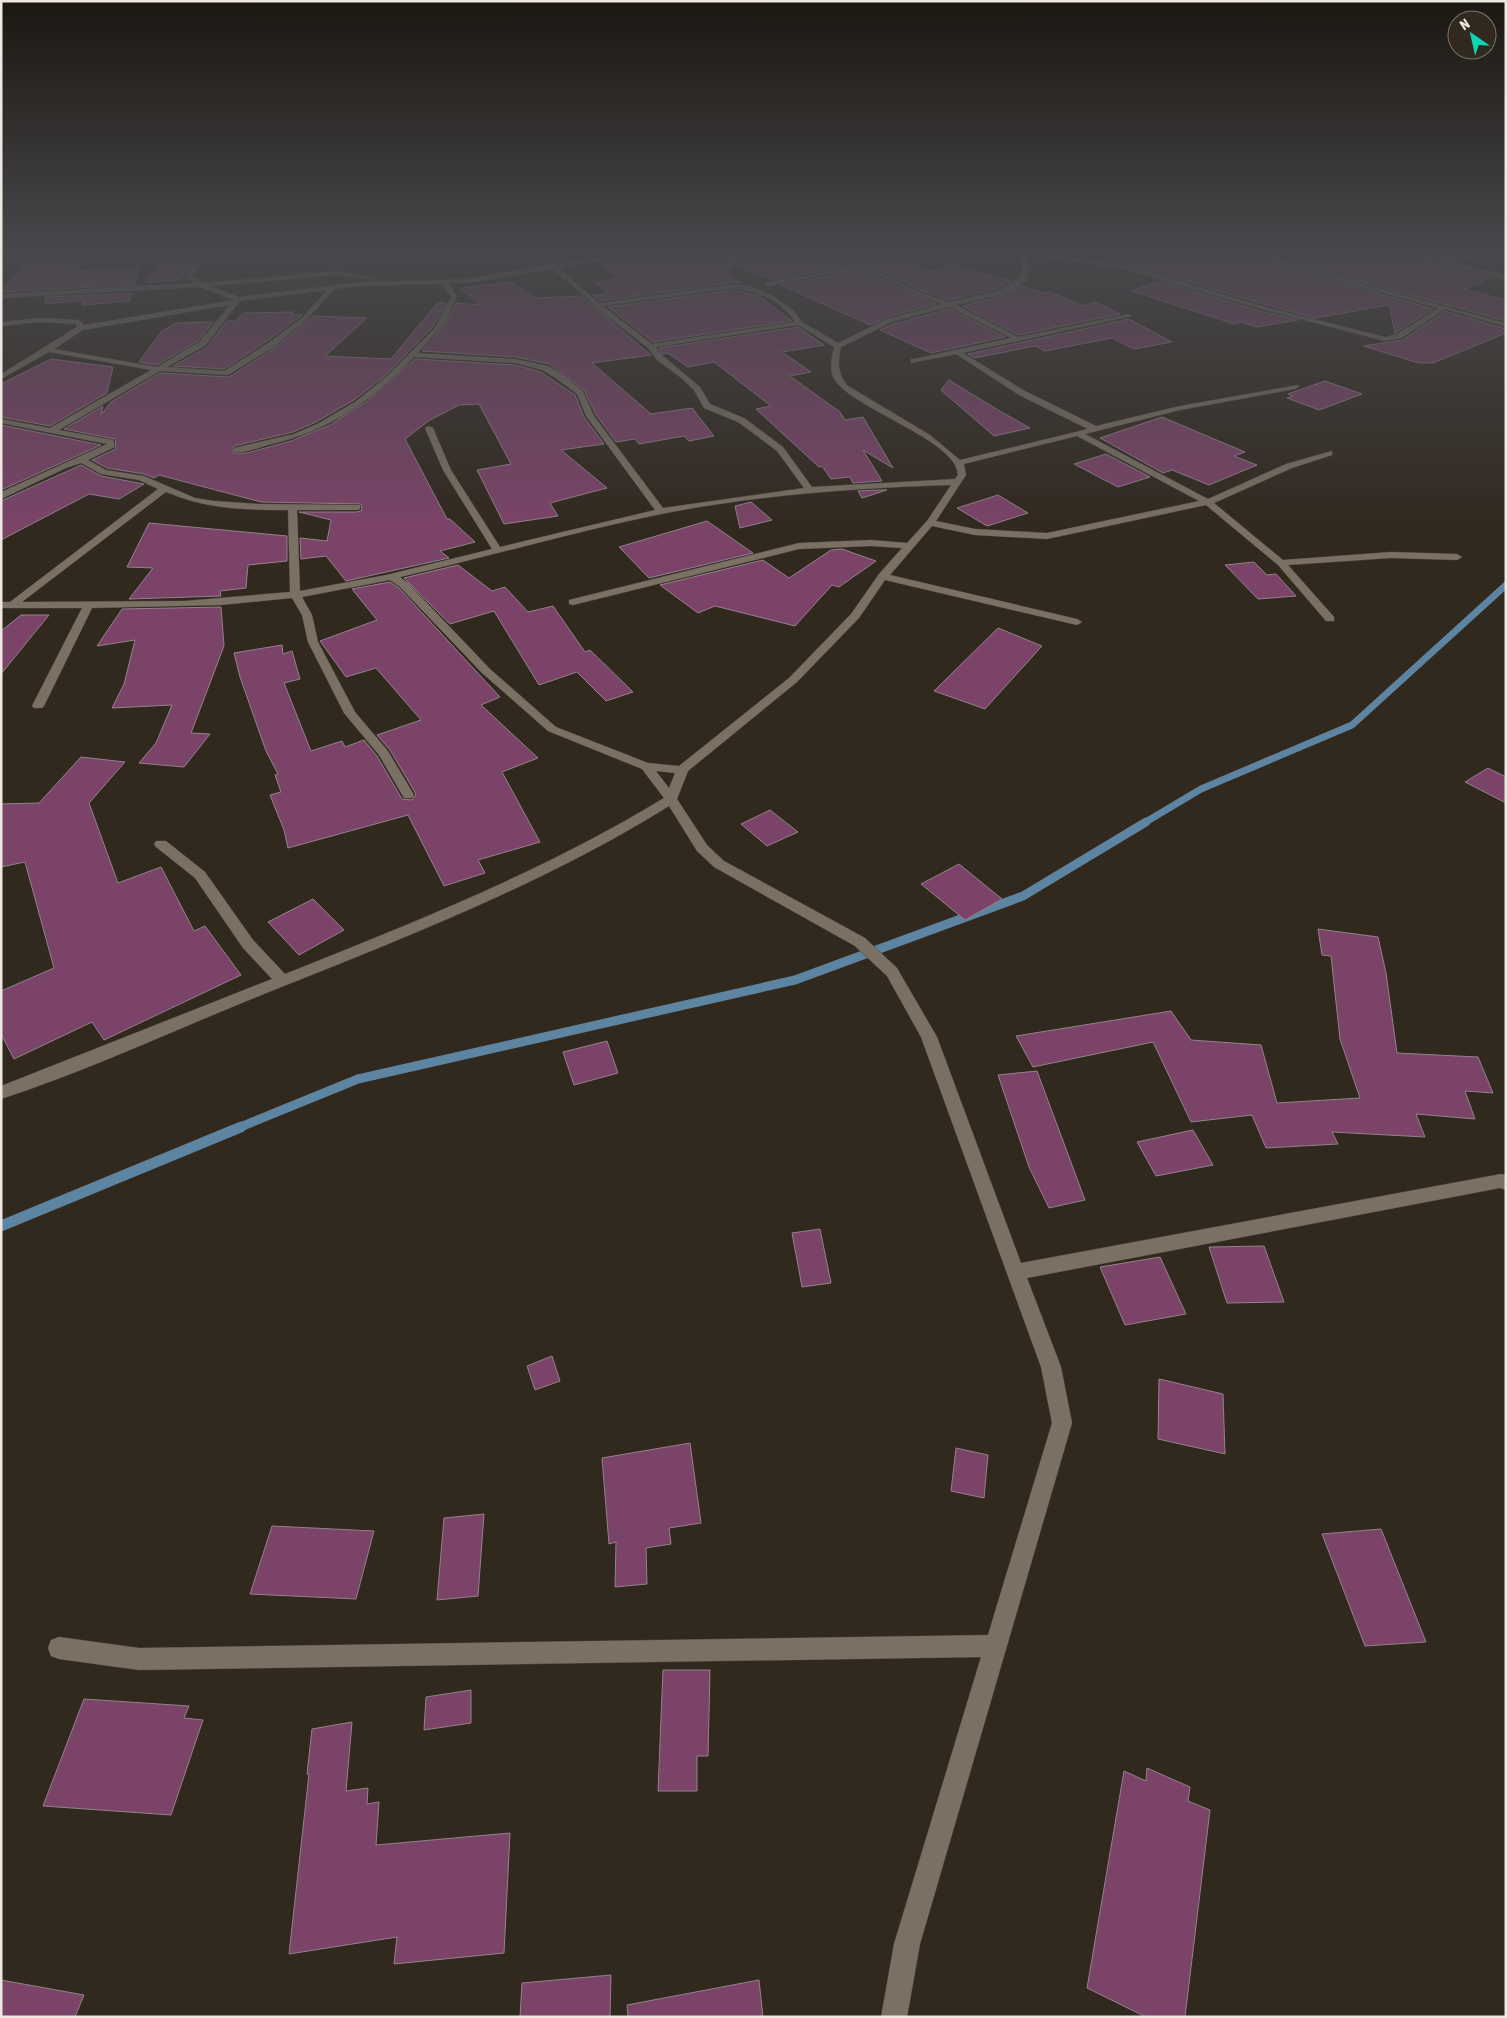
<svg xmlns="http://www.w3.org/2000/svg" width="1507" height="2018" viewBox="0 0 1507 2018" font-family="'Asap Condensed',sans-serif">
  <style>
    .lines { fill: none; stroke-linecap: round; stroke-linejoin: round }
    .stream-far2 { stroke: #5d84a0; stroke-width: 7 }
    .stream-far1 { stroke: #5d84a0; stroke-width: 9 }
    .stream { stroke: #5d84a0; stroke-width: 11 }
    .building { fill: #7c4368; stroke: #92838c }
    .minor-casing { stroke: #4c453b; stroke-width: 1 }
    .minor { fill: #7b7064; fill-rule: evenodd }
  </style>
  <rect width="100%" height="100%" fill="#31281e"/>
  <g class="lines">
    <!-- stream-far2 -->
    <path class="stream-far2" d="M1144,823L1201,789L1352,725L1506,585"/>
    <!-- stream-far1 -->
    <path class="stream-far1" d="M238,1128L358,1079L795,980L1023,896L1146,822"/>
    <!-- stream -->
    <path class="stream" d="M1,1226L241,1127"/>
  </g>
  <!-- building -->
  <path class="building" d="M167,252H197L180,280L146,282Z
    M709,252H813L834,269L771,280L733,263L727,272L741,283L734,282L600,301L593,295L609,294L595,282L616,279L602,264L647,259V257L699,258L702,253L713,254Z
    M825,252H856L865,256L887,253L911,266L915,265L931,272L953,265L1010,281L999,288L950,300L922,291L873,267H846Z
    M1110,252H1233L1433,309L1395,333L1389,305L1315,318L1266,305L1109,258Z
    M1249,252H1304L1274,258Z
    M1321,252H1397L1490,278L1464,289L1506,300V321L1292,263Z
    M1420,252H1472L1473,258L1460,262Z
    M70,253L68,255L85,254L74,271L139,267L134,285L1,292L34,255Z
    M862,273L879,278L936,304L887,317L870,325L781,285L836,275Z
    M1160,281L1260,311L1298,320L1257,327L1240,322L1235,324L1131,291Z
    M513,282L534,298L581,296L651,355L592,363L651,414L692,408L714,436L689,441L684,436L639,444L635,439L616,442L596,415L584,390L549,364L515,357L422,351L446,323L456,303L480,305L460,288Z
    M1022,286L1043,293L1049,291L1083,306L1097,302L1120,314L1019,335L962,306L996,298Z
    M734,290L759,296L792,321L653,342L608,307Z
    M132,293L130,301L82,305L84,300L45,304L46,297Z
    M438,302L446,303L432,328L385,376L354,400L316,422L293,432L234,446L233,453H247L291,441L330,425L366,402L415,359L515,365L541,372L575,395L584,417L604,444L561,450L607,488L550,503L558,516L504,524L477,470L511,464L479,404L459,405L430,420L405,439L447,519H450L475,542L440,551L449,558L346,581L326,556L301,559L300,538L327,541L331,520L299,512H357L362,510L361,504L261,502L159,475L154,478L144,474L107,468L92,460L116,449L115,439L64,429L103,406L101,415L111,402L160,373L229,377L275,348L313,316L367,318L325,356L391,359Z
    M949,309L1005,337L931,353L880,330L893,324Z
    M1445,311L1506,329V333L1433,363H1419L1363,346L1403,340Z
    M293,312L292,315H302L267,341L224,369L173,366L206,348L227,321H235L244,313Z
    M1129,319L1172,342L1134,349L1112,338L1045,351L1035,346L975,358L968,354Z
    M207,322H213L198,341L157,365L139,362L161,332L176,323Z
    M798,327L824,345L782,352L811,372L790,376L840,412L845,420L863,417L893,468L863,450L882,481L853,483L850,477L831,479L822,466L819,467L756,409L771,406L714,362L688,367L668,353L663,354L659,348Z
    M51,359L113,367L107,393L50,426L1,417V384Z
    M949,380L998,410L1030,428L994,436L941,390Z
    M1325,381L1362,394L1319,410L1287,398L1293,396L1288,394Z
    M1162,417L1245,452L1234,456L1257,465L1209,485L1172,470L1163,473L1100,438Z
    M1,425L101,445L1,490Z
    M1106,454L1150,477L1118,487L1074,464Z
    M81,465L101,476L144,484L119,499L89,494L1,540V501Z
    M887,490L862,498L858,491L878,490Z
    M998,495L1028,513L987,526L957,508Z
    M751,502L772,520L740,528L735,506Z
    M707,521L753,553L649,578L619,547Z
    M149,523L287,536V561L248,565L246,588L220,591L221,596L129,599L153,568L127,567Z
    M842,549L876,561L839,587L832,585L795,626L715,606L698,613L660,585L763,560L789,578L831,550Z
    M1254,562L1267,575L1276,574L1296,596L1258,599L1225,565Z
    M458,565L492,591L505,587L528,612L553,606L585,652L590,650L633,692L606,701L577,672L539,685L494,611L450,624L404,578Z
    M390,582L399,588L500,697L481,705L538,758L502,772L540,842L478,860L485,873L444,886L408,815L288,848L284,830L270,795L281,792L275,775L278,774L266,751L240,677L234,653L282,645L283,654L292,651L300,679L284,683L311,751L342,741L345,747L364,740L377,756L402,799L412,800L416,794L390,750L377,735L421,720L376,668L346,677L320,641L377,620L352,589Z
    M221,607L224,646L191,733L210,734L184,767L139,763L156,743L172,705L112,708L124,684L135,640L97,646L122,609Z
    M21,615H49L1,674V631Z
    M998,628L1042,646L985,709L934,691Z
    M81,757L125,762L89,803L118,883L161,867L194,931L205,926L241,975L104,1040L92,1022L14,1059L1,1034V991L54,968L25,862L1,867V804L39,803Z
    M1488,768L1506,777V803L1465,782Z
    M770,810L798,832L767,846L741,824Z
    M959,864L1002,899L965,920L921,884Z
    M313,899L344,930L299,955L268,922Z
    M1318,929L1378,937L1386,973L1397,1053L1478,1057L1493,1093L1465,1091L1475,1119L1416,1114L1425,1137L1332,1132L1338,1144L1266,1148L1252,1115L1191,1122L1153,1042L1033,1067L1016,1036L1171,1011L1191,1040L1261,1045L1277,1103L1360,1098L1340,1039L1331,956L1322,955Z
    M607,1041L618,1073L574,1085L563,1052Z
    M1037,1071L1085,1200L1049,1208L1029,1167L998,1075Z
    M1193,1130L1213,1165L1156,1176L1137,1142Z
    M820,1229L831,1283L802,1287L792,1233Z
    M1264,1246L1284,1302L1227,1303L1209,1247Z
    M1160,1257L1186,1314L1125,1325L1100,1267Z
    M552,1356L560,1381L535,1390L527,1366Z
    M1159,1379L1223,1394L1225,1454L1158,1439Z
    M690,1443L701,1523L669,1528L671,1544L646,1548L647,1584L615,1587L616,1542L609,1544L602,1458Z
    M956,1448L988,1455L984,1498L951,1491Z
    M484,1514L478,1596L437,1600L444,1518Z
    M272,1526L374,1531L356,1599L250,1594Z
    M1381,1529L1426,1642L1365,1646L1322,1534Z
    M663,1670H710L708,1756H697V1791H658Z
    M471,1690V1723L424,1730L426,1697Z
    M84,1699L189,1706L184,1718L203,1720L171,1815L43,1806Z
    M352,1722L346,1791L368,1788L367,1804L379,1802L376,1845L510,1833L504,1953L394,1964L397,1937L289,1954L309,1774H307L312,1729Z
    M1147,1768L1190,1787L1188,1801L1210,1810L1185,2017H1146L1087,1988L1124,1771L1146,1781Z
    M611,1975L610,2017H520L522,1983Z
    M1,1980L84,1995L75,2017H1Z
    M759,1980L763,2017H628L627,2005Z"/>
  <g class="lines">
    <defs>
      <path id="minor" d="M1,252H41L1,256Z
        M201,252H207L192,276L202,283L337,271L376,278L373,280L337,275L210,286L239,297L361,282L466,279L553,264L637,252H653L559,268L599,303L734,284L750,286L773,296L794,311L802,322L838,343L887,319L942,304C917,296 895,281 871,273C852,266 789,282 767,286L765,283L839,270L815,252H822L845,269H872L921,293L950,302L1000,290L1020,277L1023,267L1020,252H1026L1119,263L1265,307L1385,337L1397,334L1438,308L1235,252C1250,252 1265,262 1279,260C1293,259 1305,252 1319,252L1285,263L1506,323V327L1445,309L1402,338L1385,341L1261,309L1118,267L1027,256C1028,263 1030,269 1028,276C1020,294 974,301 956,305L1019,337L1129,314L1132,316L963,353L1025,391L1096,426L1180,406L1298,385L1299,387L1295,389L1180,410L1085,434L1208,499L1286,464L1332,451V455L1292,468L1214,503L1283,560L1391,552L1457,554L1462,557L1457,560L1391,558L1288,565L1334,617V621H1326L1278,565L1206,505L1047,539L975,535L932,526L890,575L1077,619L1082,622L1077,625L885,580L859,618L797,682L688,771L677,799L707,845L724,861L865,938L897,968L937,1037L1021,1263L1501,1174L1506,1175V1190L1500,1188L1027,1278L1061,1367L1072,1423L920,1944L907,2017H881L894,1944L981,1657L139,1670L59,1659L51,1656L48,1648L51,1640L59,1637L139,1648L988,1635L1052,1423L1041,1367L921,1037L887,976L855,946L714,867L697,851L669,806C539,887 396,941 254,998C170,1032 87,1071 1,1099V1086L272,979L243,948L195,878L156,847L154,844L156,841H166L205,872L253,940L285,974C415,922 544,871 664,798L642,769L548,731L482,673L400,587L390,580L302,597L312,615L318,642L355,712L388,751L414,795L412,798H404L379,755L344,713L308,642L302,615L292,598L221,605L92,608L44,706L42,708H34L32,706L82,608H1V602H10L158,489L139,480L101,474L81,463L66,468L1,499V492L107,444L1,423V419L50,428L151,370L49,352L1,379V374L77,327L76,324L39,322L1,326V322L39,318L79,320L84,325L234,300L200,287L1,298V294L194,283L185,277ZM553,269L603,313L648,348L657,360L680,377L694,390L704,408L738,422L777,451L804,488L663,508L594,416L583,391L560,373L548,366L515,359L418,353L445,322L457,297L449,283H466ZM443,284L451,297L434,329L386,377L355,402L317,424L294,434L234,448V452C244,453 258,448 268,445C329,431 371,402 414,357L515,363L542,370L554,377L577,394L586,416L655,510L500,547L451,470L433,428L429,426L425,428L443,470L492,549L386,575L300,591L297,510H357L360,509V505L259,504L214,501L195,498L144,476L106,470L88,460L115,447L113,440L59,430L160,371L228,375L274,347L306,320L335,289L361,286ZM734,288C756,291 783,301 795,322L652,344L603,306ZM327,290L302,318L268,343L224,371L167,367L205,346L240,301ZM230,305L199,342L157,367L54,349L83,330ZM949,307L1011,338L914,359H911V363L956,354L1019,395L1088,429L960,460L930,435L848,386C837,374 838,362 841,347L892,322ZM798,325L834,347C832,357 829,368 833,377C848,408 957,439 958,475L955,479L812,487L783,447L744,418L710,404L700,387L663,356L656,347ZM1077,436L1199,501L1047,533L975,529L936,521L966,475L964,464ZM951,485L927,521L907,543L871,540L799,543L569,600V604L573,605L799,549L871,546L902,548L879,574L851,614L789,678L679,766L648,763L556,727L490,669L408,583L400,577C487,557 573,532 661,514C757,495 854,488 951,485ZM166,492C206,509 244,510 288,510L290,592L184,601L22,602ZM656,771L675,773L669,788Z
        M1399,252H1411L1506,275V279Z"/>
    </defs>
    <!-- minor casing -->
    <use href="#minor" class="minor-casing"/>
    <!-- minor -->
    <use href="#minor" class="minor"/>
  </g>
  <!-- sky -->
  <linearGradient id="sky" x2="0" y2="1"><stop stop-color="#1b1610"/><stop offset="0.47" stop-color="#48484c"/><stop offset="1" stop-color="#48484c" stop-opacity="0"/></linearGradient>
  <rect width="1507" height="535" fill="url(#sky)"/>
  <!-- border -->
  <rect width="1507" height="2018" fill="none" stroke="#eee8e1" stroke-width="5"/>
  <!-- north arrow -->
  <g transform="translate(1472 35) rotate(326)"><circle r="24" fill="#31281e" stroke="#7d756c"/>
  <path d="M0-4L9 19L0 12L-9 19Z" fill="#0dd5b5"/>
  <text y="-8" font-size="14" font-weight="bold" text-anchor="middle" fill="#eee8e1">N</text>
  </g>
</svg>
